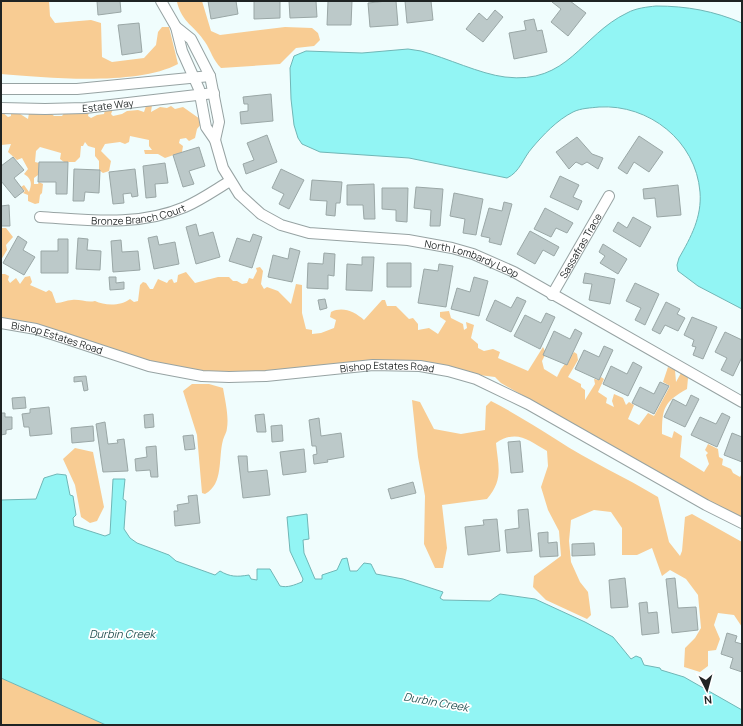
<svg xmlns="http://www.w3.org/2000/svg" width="743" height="726" viewBox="0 0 743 726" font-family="Manrope,sans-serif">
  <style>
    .green { fill: #f8cc93 }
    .water { fill: #92f5f4; stroke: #70b6b6 }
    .building { fill: #bcc9c9; stroke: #9aa7a6 }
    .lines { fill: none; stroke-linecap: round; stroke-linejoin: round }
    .minor-casing { stroke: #97a3a3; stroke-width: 12 }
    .minor { stroke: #fff; stroke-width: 10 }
    .labels { text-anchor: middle; stroke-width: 3.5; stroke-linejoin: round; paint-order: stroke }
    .street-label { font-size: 10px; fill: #1f2424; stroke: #fff }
    .water-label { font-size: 11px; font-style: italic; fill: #275454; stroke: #fff }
  </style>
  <rect width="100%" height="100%" fill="#f0fdfd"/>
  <!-- green -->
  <path class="green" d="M1,1H49L50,16L55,23L91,20L101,23L102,57L112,62L144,58L156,45L158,32L162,27H169L178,64C137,86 48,78 1,74Z
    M179,1H202L211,31L220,35L285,27L312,28L318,33L320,40L314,46L296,48L280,64L221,68C213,60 211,51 205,42C195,26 182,23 177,2Z
    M152,105L151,112L160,107L167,108L171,106L175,109L183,107L200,119L202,123L197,129L195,138L189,141L186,138L180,139L179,143L183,146L182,152L165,158L158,154H145L144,150H152L149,146V140L130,136L129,142L125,144L120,142L105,144L101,151L111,161L109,171L103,173L99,170V161L95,156V148L88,146L85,142L83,146H81L80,157L75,162H64L60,159L61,153L40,147L36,151L35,162L39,163L38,175L34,178V184H38L39,182L43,184L42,193L40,195L39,203L35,204L28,201V195L23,193L25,191L21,187L24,185L29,192C32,184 32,179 24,174L28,169L22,158L17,160L8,152L11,144L1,145V111L8,117L11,116V112H17L28,119L29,113L45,115L51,113L54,116H62L65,112H89L88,116L91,118L97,115L104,114L105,110L113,109L111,114L113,116L122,114L127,111L138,110L144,112L146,106Z
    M1,228H6L13,237L6,245L7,250L1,260Z
    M260,267L263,271L261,284L264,289L267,287L278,291L291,304L296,284L302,285V313L306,329L312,330V334L321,333L334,328L336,320L330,317L331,312C343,306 355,312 364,320L382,300H385L387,306H396L409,319L413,318L418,324V330L429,328L438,334L446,321L440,317V312L449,311L451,318L463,324L464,330L467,328L466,322L474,325L471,338L478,344V348L484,351L493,349L500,352L498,358L528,371L543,347L546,353L542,361L544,369L557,377L561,369L574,352L577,354L578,360L568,377L581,384V387L585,390V400L595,384L594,379L598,380L601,377L604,379L598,392L607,398L606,403L614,407L612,401L614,394L623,398L626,405L629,402L634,405L628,419L639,425L648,413L654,416L670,386L663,382L668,367L675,370L676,382L681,373L688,378L687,389C664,402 662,408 662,434L672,438L674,431L682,436L680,457L704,472L709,464L706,455L708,453L705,450L708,444L718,449L719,457L723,459L722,465L731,469L733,473L740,477L742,473V519L715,505L501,383L495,377C463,374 436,360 403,360C352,360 302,370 252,372C241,372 229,374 218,373C144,365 73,339 1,318V274H5L9,276L8,280L10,283L16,278L20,284L25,277L30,276L32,282L30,285L46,292L49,290L52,292L56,303C63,303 66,300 72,300C80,299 87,303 95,301C105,306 121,306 130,299L134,302L138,301L140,285L143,282L146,283L150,289H153L158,279L167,283L169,280L172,279L174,283L177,282L178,275L186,272L195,283L218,277H229L233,281H237L242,284L247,283L249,278L253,279L257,271L256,268Z
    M192,384H209L223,388C225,400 229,416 227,428C227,432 224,436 223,440C218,458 224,484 205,494L202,493L197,435L183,391Z
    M412,400L420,402L434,429L461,434L485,430L486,406L491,401C514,413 535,426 557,440C589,461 625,477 658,497L669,542L680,556L682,551L685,517L692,514L742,542V627L734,615L718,613L714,625L720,639L716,650L708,651V666L700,672L684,667L685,648L695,638L701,628L698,595L686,579L670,570L662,576L652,548L637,555H622V528L611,512L594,510L571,520L569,541L571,562L580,582L588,592L591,615L587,619L546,600L533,587L534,576L561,556L559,531L548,510L541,487L548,466L547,451C528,440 517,429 496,443C498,466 504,479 487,499L442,505L447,548L443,568H435L424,544L425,496L418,457Z
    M75,448L93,452L104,507L97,521L90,523L81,517L75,485L63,459Z
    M1,678L106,725H1Z"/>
  <!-- water -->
  <path class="water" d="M656,6C687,6 714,11 742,23V309L698,286L678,271L677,265L679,258C691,237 702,217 700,192C696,141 649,104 599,107C591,108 581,108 573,112C557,120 543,135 532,148C523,158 520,172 507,178L409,158L320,152L302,144L298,138L294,125L291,99L290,68L294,56L306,51L362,53L408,49L421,51C447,58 480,74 505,77C568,85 581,35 627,13C636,8 647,7 656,6Z
    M57,474L66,475L70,495L73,496L76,515L73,518L74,526L105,536L110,534L113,479H125L123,499L126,501L124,529L130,538L137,543L169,555L176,561L215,575L220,571C230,577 237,577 249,575L251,579L257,580V569H270L280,586C288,588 294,585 302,582L303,579L290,551L287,517L307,514L309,539L303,540L304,553L315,579H322V575L337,570L342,559L347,558L350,571H357L364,563L371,564L376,574L403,579L443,592L440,598L443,600L490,601L500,594L535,599L585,622L613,637L631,659L636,656L641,658L644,665L660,668L661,670L684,677L742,710V725H106L1,678V500L36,499L44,478Z"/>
  <!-- building -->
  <path class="building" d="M97,1H120L121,12L98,15Z
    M208,1H236L238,14L211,19Z
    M254,1H280V18L254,19Z
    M289,1H316L317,17L290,18Z
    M328,1H352L351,25H327Z
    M387,1H396L398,25L370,27L368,3Z
    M405,1H431L433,20L407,23Z
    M554,1H570L586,13L568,36L551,22L561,9L552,2Z
    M495,10L503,17L483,42L466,29L479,13L487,20Z
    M534,19L537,31L542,30L547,52L514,59L509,33L526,30L524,21Z
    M139,23L142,52L122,55L118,25Z
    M271,94L273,121L241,124L240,112L248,111V104H244L243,97Z
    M267,135L277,162L246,174L243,164L254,160L247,143Z
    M639,136L663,152L649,172L634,162L627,174L618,168Z
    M577,137L592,154L603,158L598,169L587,162L582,165L576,162L569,169L556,152Z
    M199,147L205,166L189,171L194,184L183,187L173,155Z
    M13,157L24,170L14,178L24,191L15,198L1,181V166Z
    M39,162H68L67,194H56V182H38Z
    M165,163L168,183L155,184L156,197L146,198L143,166Z
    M74,169L100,170L99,193L85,192L84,201H73Z
    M135,169L138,196L132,197L131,193L123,194L124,203L113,204L109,172Z
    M281,169L304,180L289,209L279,204L284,194L272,188Z
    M560,176L579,185L573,197L582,201L578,210L550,197Z
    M312,180L342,182L340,203H336L335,216L326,215L327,201L310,200Z
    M374,184L375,219H364L363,205H347V185Z
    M678,185L681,215L657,217L655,198L644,199L643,189Z
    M416,187L443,189L440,226H430L431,210L414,208Z
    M382,188H408L407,222L396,221V210L382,209Z
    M454,193L483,199L476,235L463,233L465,219L450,216Z
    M504,202L512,204L501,245L489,242L490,238L481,236L489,208L502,211Z
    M9,205L10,226H1V206Z
    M545,208L573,223L567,233L556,228L551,237L534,229Z
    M633,217L651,227L640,247L613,231L618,222L627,228Z
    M196,224L199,236L213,232L220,257L196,264L186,227Z
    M530,231L559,247L554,256L543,250L535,264L517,254Z
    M253,234L262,237L252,268L229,261L237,238L250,242Z
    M18,236L27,242L23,250L35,257L24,275L3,263Z
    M157,236L159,245L175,242L179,264L154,269L148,238Z
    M78,238L88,239L87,250L101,251L100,270L76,269Z
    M58,239H68V273H41V251H58Z
    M121,240L122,252L138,251L140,270L113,272L111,241Z
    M603,244L627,259L618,274L600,263L605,256L599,252Z
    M290,248L300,251L292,282L268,277L273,255L288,259Z
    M324,253L335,254L334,276L328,275V289L307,288L308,263L323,264Z
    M362,257H374L372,291L346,290L347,264L362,265Z
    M387,263H411V287H387Z
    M439,264L453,266L446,307L418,303L424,269L438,271Z
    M585,273L615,279L610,304L589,300L592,284L583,283Z
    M109,277H116V283L124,282V289L110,290Z
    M474,277L488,281L479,316L451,309L457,288L470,292Z
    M635,283L659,294L645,325L635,320L641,308L626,301Z
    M517,297L526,301L511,332L486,320L495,300L511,308Z
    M325,299L327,308L320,310L318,300Z
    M666,302L680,309L677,314L685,318L678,331L665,325L660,334L652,330Z
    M546,313L555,317L540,349L514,336L525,315L541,323Z
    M692,317L717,327L703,359L693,355L696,347L692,346L694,340L684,335Z
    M575,329L582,333L567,365L543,355L554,331L570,339Z
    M725,332L742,340V357L733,376L721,370L727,358L715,352Z
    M604,346L613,350L599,380L575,369L584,350L599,357Z
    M633,362L642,367L628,396L603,384L611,366L627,374Z
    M86,376L88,390L84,391L82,381L74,382V377Z
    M660,382L669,386L654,414L632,403L640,387L654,394Z
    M691,395L699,399L685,427L664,417L673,399L686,406Z
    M25,397L26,408L13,409L12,398Z
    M49,407L52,434L30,436L29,427H24L22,414L30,413V409Z
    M1,413H5V417H12V429L6,430V434L1,435Z
    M722,413L730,417L717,447L691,435L700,417L716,424Z
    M153,414L154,427L145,428L144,415Z
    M264,414L266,432H257L255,415Z
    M319,418L321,436L341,433L344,457L327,460L328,462L314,464L313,455L317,454L316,446H312L309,420Z
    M105,422L108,444L118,443L117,440L124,439L128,471L103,472L96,424Z
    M282,425L283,441L272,442L271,426Z
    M93,426L94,441L72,443L71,428Z
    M732,433L742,437V462L724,455Z
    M193,435L195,449L185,450L183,436Z
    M520,441L523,472L511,473L508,442Z
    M156,446L158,477H151L150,470L136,471L135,459L147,457L146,447Z
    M304,449L306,472L283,475L280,452Z
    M238,456H247L248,472L267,470L270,495L243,498Z
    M413,482L416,493L391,499L388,489Z
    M197,495L200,523L175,526L174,511H178L177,505L189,503L188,496Z
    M528,509L532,551L507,553L505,530L519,528L518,510Z
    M497,519L500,551L468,555L465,527L484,525L483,520Z
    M548,532V543L557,542L558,556L540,557L538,533Z
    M594,543L595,555L572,556V544Z
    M625,578L628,607L611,608L609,580Z
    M675,578L678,608L696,607L698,630L672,633L666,579Z
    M647,602L648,613L657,612L659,633L642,635L639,603Z
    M727,633L737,636L735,642L742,644V672L730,668L733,658L721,654Z"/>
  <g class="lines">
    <defs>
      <g id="minor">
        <path d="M161,1L176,27L191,39L210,76L219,122L215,140"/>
        <path id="s1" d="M176,27L182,51L199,89L206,127L215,140L223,168L239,194L261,214L281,225L309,233L408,240L452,248L473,254L514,272L742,402"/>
        <path d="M1,89H77L210,76"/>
        <path id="s2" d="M1,108L45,109L85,108L214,93"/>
        <path id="s3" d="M40,217C89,220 138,227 185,207C201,200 215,190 230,181"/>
        <path id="s4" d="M552,295L609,196"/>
        <path id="s5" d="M1,323L36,329L61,337L149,366L202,376L229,377L266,376L373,365L420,366L448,371L476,379L528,404L706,505L742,523"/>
      </g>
    </defs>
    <!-- minor casing -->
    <use href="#minor" class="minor-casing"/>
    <!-- minor -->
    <use href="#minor" class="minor"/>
  </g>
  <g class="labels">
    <!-- street labels -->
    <g class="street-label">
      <text dy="4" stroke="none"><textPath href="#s2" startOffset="107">Estate Way</textPath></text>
      <text dy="4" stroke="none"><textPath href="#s3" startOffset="99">Bronze Branch Court</textPath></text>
      <text dy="4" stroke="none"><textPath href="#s4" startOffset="57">Sassafras Trace</textPath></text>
      <text dy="4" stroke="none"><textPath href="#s1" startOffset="428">North Lombardy Loop</textPath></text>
      <text dy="4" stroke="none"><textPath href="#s5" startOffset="58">Bishop Estates Road</textPath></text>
      <text dy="4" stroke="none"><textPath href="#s5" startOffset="394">Bishop Estates Road</textPath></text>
    </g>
    <!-- water labels -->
    <g class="water-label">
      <text x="122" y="638">Durbin Creek</text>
      <text transform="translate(436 702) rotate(10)" y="4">Durbin Creek</text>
    </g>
  </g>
  <!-- border -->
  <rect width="743" height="726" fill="none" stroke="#1f2424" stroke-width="4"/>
  <!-- north arrow -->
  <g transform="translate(707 690) rotate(174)" stroke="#ffffff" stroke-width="3" paint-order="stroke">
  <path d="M0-3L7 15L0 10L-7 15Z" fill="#1f2424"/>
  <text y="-6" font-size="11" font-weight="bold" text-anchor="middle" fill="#1f2424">N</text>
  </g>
</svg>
